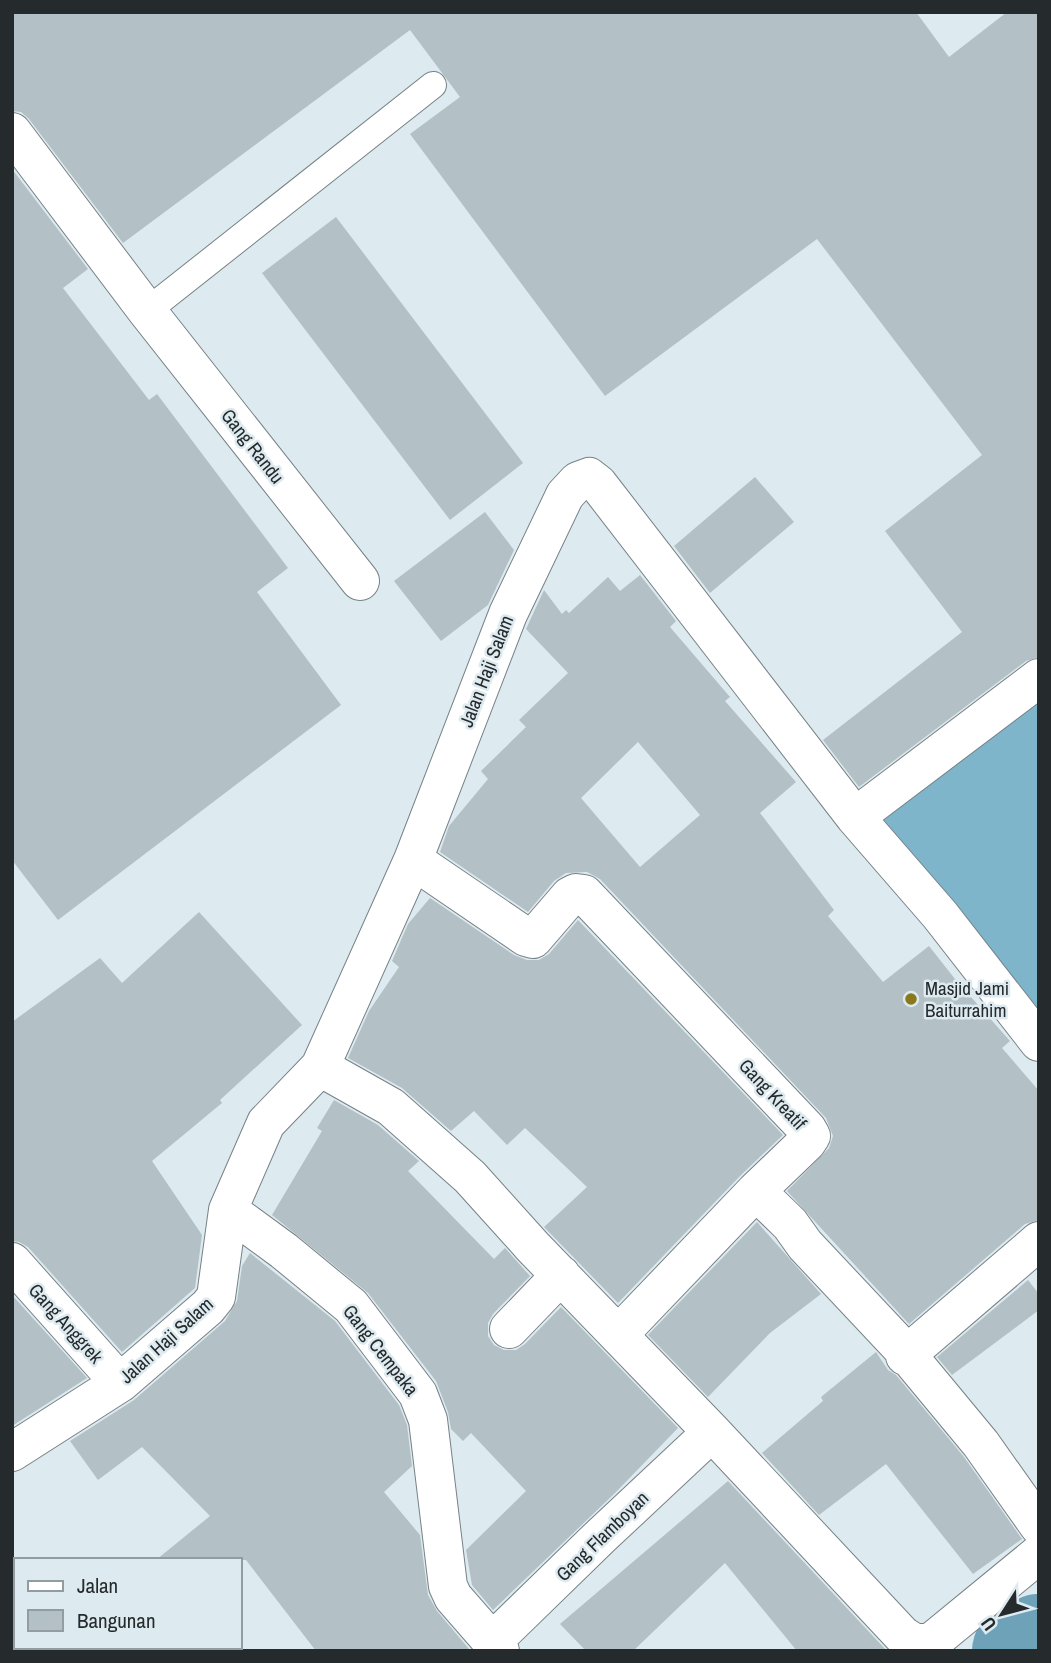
<svg xmlns="http://www.w3.org/2000/svg" width="1051" height="1663" viewBox="0 0 1051 1663" font-family="'Archivo Narrow',sans-serif">
  <style>
    .forest { fill: #7fb5cb }
    .lines { fill: none; stroke-linecap: round; stroke-linejoin: round }
    .river { stroke: #6da2b8; stroke-width: 94 }
    .building { fill: #b3c0c6; fill-rule: evenodd }
    .lane-casing { stroke: #768287; stroke-width: 28 }
    .street-casing { stroke: #768287; stroke-width: 40 }
    .lane { stroke: #fff; stroke-width: 26 }
    .street { stroke: #fff; stroke-width: 38 }
    .poi-dot { fill: #8a781c; stroke: #ddeaef; stroke-width: 2.5 }
    .labels { text-anchor: middle; stroke-width: 5; stroke-linejoin: round; paint-order: stroke }
    .street-label { font-size: 19px; fill: #252a2c; stroke: #ddeaef }
    .poi-label { font-size: 19px; fill: #252a2c; stroke: #ddeaef; text-anchor: start }
  </style>
  <rect width="100%" height="100%" fill="#ddeaef"/>
  <!-- forest -->
  <path class="forest" d="M1039,688V1025L871,819Z"/>
  <g class="lines">
    <!-- river -->
    <path class="river" d="M1019,1651L1039,1641"/>
  </g>
  <!-- building -->
  <path class="building" d="M12,12H916L949,57L1007,12H1039V657L1026,661L859,787L823,740L962,632L885,531L982,455L817,239L605,396L410,134L460,97L410,30L123,243L29,119L21,112L12,111Z
    M12,169L88,269L63,288L149,400L157,394L288,568L257,592L341,705L58,920L12,860Z
    M336,217L523,463L450,520L262,273Z
    M755,477L794,522L710,593L674,546Z
    M485,512L514,550L488,605L441,641L394,581Z
    M640,575L676,621L670,627L730,697L725,701L796,782L760,813L834,910L828,916L883,982L929,946L955,979L1010,1041L1002,1048L1039,1091V1220L1025,1224L909,1324L787,1191L829,1148L833,1136L826,1118L600,879L587,872L566,873L554,881L528,912L440,852L449,826L488,779L481,771L526,727L519,720L568,673L526,629L544,590L562,614L566,610L569,613L608,577L620,591ZM638,742L700,815L640,867L581,798Z
    M430,898L514,955L527,960H539L549,954L578,920L783,1135L740,1176L618,1303L544,1227L587,1187L525,1128L507,1145L474,1111L451,1131L402,1088L348,1058L369,1011L399,967L392,961L408,924Z
    M199,912L302,1025L220,1100L222,1103L152,1161L202,1235L195,1288L122,1352L28,1247L19,1242L12,1241V1022L100,958L122,983Z
    M334,1100L378,1125L419,1161L408,1171L494,1259L505,1248L530,1276L493,1314L488,1323V1336L494,1345L504,1350H516L525,1344L561,1307L678,1428L615,1493L493,1610L472,1585L466,1550L526,1491L471,1433L463,1441L451,1429L448,1412L436,1381L368,1293L272,1215L322,1131L317,1128Z
    M757,1222L821,1294L770,1333L708,1397L648,1335Z
    M250,1253L335,1321L399,1405L407,1425L412,1466L384,1492L420,1535L428,1595L437,1611L469,1649L467,1651H316L246,1560H156L210,1516L142,1447L98,1480L70,1441L134,1400L225,1321L237,1301L242,1266Z
    M1028,1280L1039,1294V1310L952,1375L937,1357Z
    M12,1295L87,1378L12,1426Z
    M876,1352L888,1370L896,1375L964,1457L1022,1539L973,1574L886,1464L819,1515L762,1453L823,1401L821,1397Z
    M728,1481L886,1650L887,1651H797L725,1563L633,1651H586L560,1624Z"/>
  <g class="lines">
    <defs>
      <path id="lane" d="M147,311L433,85
        M36,1651L40,1647"/>
      <path id="street" d="M12,132L147,311L360,581
        M855,817L1039,678
        M413,860L526,937L533,939L570,896L576,893L584,894L807,1129L811,1136L807,1142L756,1191L790,1224L805,1245L899,1345L981,1444L1039,1526
        M320,1067L391,1107L470,1177L533,1247L712,1432L902,1635L916,1644L933,1641L1039,1554
        M228,1210L284,1251L351,1306L418,1394L428,1420L448,1586L453,1597L500,1651
        M12,1262L120,1383
        M509,1329L561,1275
        M619,1334L756,1191
        M905,1356L1039,1241
        M12,1452L120,1383L208,1307L216,1297L228,1210L266,1123L320,1067L413,860L508,614L565,495L578,481L589,477L598,484L855,817L940,915L1039,1042
        M492,1642L601,1536L712,1432"/>
    </defs>
    <!-- lane casing -->
    <use href="#lane" class="lane-casing"/>
    <!-- street casing -->
    <use href="#street" class="street-casing"/>
    <!-- lane -->
    <use href="#lane" class="lane"/>
    <!-- street -->
    <use href="#street" class="street"/>
  </g>
  <!-- markers -->
  <circle class="poi-dot" cx="911" cy="999" r="7"/>
  <g class="labels">
    <!-- street labels -->
    <g class="street-label">
      <text transform="translate(253 446) rotate(52)" y="7">Gang Randu</text>
      <text transform="translate(486 671) rotate(-69)" y="7">Jalan Haji Salam</text>
      <text transform="translate(773 1094) rotate(47)" y="7">Gang Kreatif</text>
      <text transform="translate(66 1323) rotate(48)" y="7">Gang Anggrek</text>
      <text transform="translate(166 1340) rotate(-42)" y="7">Jalan Haji Salam</text>
      <text transform="translate(381 1350) rotate(52)" y="7">Gang Cempaka</text>
      <text transform="translate(602 1536) rotate(-44)" y="7">Gang Flamboyan</text>
    </g>
    <!-- poi labels -->
    <g class="poi-label">
      <text x="925" y="995">Masjid Jami<tspan x="925" dy="22">Baiturrahim</tspan></text>
    </g>
  </g>
  <!-- border -->
  <rect width="1051" height="1663" fill="none" stroke="#252a2c" stroke-width="28"/>
  <!-- legend -->
  <rect x="14" y="1558" width="228" height="91" fill="#ddeaef" stroke="#939da1" stroke-width="2"/>
  <rect x="28" y="1581" width="35" height="10" fill="#ffffff" stroke="#939da1" stroke-width="2"/>
  <text x="77" y="1593" font-size="21" fill="#252a2c">Jalan</text>
  <rect x="28" y="1610" width="35" height="21" fill="#b3c0c6" stroke="#939da1" stroke-width="2"/>
  <text x="77" y="1628" font-size="21" fill="#252a2c">Bangunan</text>
  <!-- north arrow -->
  <g transform="translate(1002 1614) rotate(234)" stroke="#ddeaef" stroke-width="5" paint-order="stroke">
  <path d="M0-5L12 26L0 18L-12 26Z" fill="#252a2c"/>
  <text y="-10" font-size="19" font-weight="bold" text-anchor="middle" fill="#252a2c">U</text>
  </g>
</svg>
